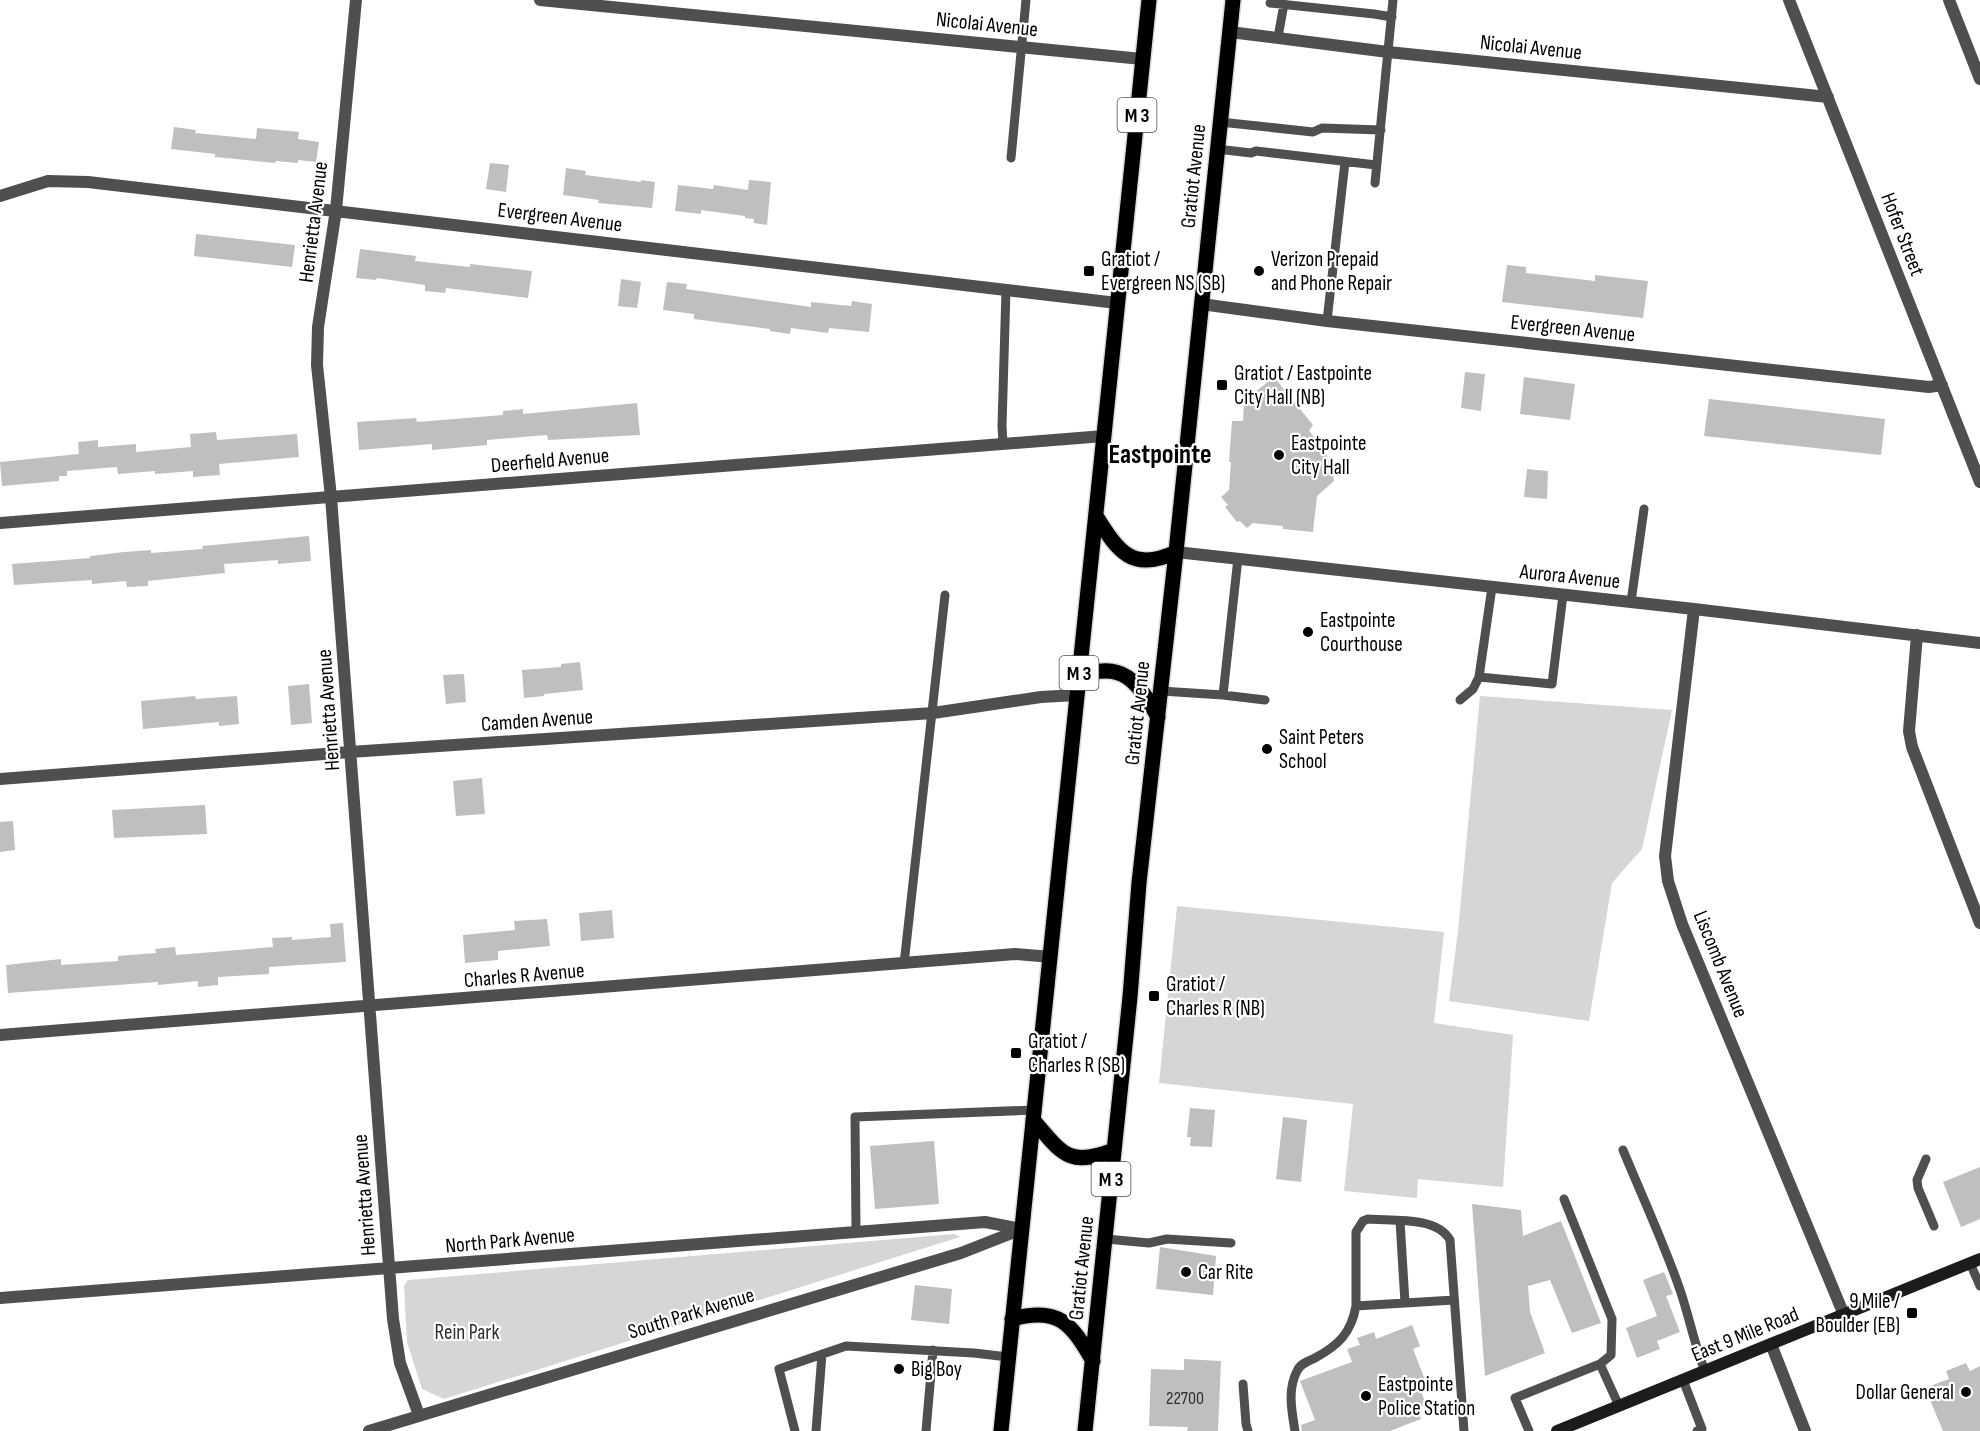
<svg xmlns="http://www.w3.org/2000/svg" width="1980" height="1431" viewBox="0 0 1980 1431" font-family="'Sofia Sans Condensed',sans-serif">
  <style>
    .green { fill: #d6d6d6 }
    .building { fill: #bfbfbf }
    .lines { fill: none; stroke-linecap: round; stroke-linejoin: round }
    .primary-casing { stroke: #dbdbdb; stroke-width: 18 }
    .lane { stroke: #4f4f4f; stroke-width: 9 }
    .street { stroke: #4f4f4f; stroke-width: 12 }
    .secondary { stroke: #1c1c1c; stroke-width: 12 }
    .primary { stroke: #000; stroke-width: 15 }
    .poi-dot { fill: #000; stroke: #fff; stroke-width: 2 }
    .labels { text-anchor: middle; stroke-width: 4.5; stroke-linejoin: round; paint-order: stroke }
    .number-label { font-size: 18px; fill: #303030 }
    .shield { fill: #fff; stroke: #4c4c4c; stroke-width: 1.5 }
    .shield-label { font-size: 20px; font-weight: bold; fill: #000 }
    .street-label { font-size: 21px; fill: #000; stroke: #fff }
    .poi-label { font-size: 21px; fill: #000; stroke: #fff; text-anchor: start }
    .park-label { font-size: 21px; fill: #2d2d2d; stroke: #fff }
    .district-label { font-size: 27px; font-weight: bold; fill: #000; stroke: #fff }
  </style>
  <rect width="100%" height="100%" fill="#fff"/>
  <!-- green -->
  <path class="green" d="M1480,696L1672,710L1642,849L1612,883L1589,1021L1449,1001L1458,931Z
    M1177,906L1444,932L1434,1023L1513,1035L1503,1187L1418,1179L1417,1198L1344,1191L1353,1104L1159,1083Z
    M954,1234L960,1237L444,1399L422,1389L407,1342L404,1286L408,1280Z"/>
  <!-- building -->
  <path class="building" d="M174,127L196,130L195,133L256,139L257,128L299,132L298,139L319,142L316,162L298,160V163L276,161L275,163L215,157V154L171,149Z
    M490,163L509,165L506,192L486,189Z
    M566,168L586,171L585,175L641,182V180L655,182L652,208L598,203L599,200L563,195Z
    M749,180L771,182L767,225L754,223V219L745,218V216L701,210V214L675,211L678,185L713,189L714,185L748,190Z
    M196,234L295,245L292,267L194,256Z
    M360,249L416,256L415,261L470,267V264L532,271L528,298L446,288L445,293L425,291V285L377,278L376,280L356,278Z
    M1507,265L1526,267V273L1595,281V275L1648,281L1643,318L1502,302Z
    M621,279L641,282L637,308L618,306Z
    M667,282L687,284L686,289L811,307V302L851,306L852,301L872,304L869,332L829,328L828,333L791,328L790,334L770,331V329L694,319V314L663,310Z
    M1465,372L1485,374L1481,411L1461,408Z
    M1274,377L1313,425L1309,431L1322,446L1332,466L1334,481L1317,496L1313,532L1283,529V526L1253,523L1247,528L1240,521L1237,522L1225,507L1228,505L1221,497L1229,490L1231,462H1229L1232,421H1243L1244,401Z
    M1524,377L1575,384L1570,420L1520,414Z
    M1709,399L1885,419L1881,455L1704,436Z
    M637,403L640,435L548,440L547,435L487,440V445L432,450V444L359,450L357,422L416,418L417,422L503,415V411L523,409V414Z
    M216,432L217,440L297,434L299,457L219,464L220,475L193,477V471L155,474V471L118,474L117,467L67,471V476H59V481L2,486L0,462L79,454L78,442L98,440V447L136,444V452L191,447L190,434Z
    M1527,469L1548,471L1547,499L1524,497Z
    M309,536L311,561L278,564V560L224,564L225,573L148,581V586L127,587L126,581L92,584V580L14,585L12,564L90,558V556L124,552L151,550V553L203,549L202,546Z
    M580,662L583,690L544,694V696L524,698L522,670L561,667V664Z
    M464,674L466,702L446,704L443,675Z
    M309,684L312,723L291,725L288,686Z
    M195,696L196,699L237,696L239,724L219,726V722L143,729L141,701Z
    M482,778L485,814L456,816L453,781Z
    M205,805L207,834L114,838L112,810Z
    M13,821L15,850L0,852V822Z
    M612,910L614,938L581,941L579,913Z
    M547,919L550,946L498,951V960L465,963L463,935L515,930L514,921Z
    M343,923L346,962L269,967V974L218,977V985L198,987V981L158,985V982L8,993L6,965L61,959V965L118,961V956L156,953L155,949L175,947L176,955L273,947L272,938L292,937V940L331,937L330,924Z
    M1190,1108L1215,1110L1212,1147L1190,1146L1191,1137H1187Z
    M1283,1117L1307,1120L1301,1182L1276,1179Z
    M934,1141L939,1204L875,1209L870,1146Z
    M1980,1167V1219L1961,1227L1943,1182Z
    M1472,1204L1521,1210L1523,1236L1561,1221L1601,1323L1572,1333L1550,1280L1528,1286L1530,1312L1545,1353L1485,1376Z
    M1160,1247L1216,1256L1213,1295L1156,1289Z
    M1664,1272L1673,1294L1666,1296L1680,1332L1657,1341L1660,1349L1637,1358L1626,1328L1657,1316L1643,1280Z
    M915,1285L952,1289L949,1324L911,1320Z
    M1412,1325L1420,1346L1413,1349L1427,1385L1420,1388L1426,1405L1417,1409L1421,1419L1390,1431H1302L1301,1425L1315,1420L1300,1381L1352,1362L1347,1349L1360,1345L1357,1338L1374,1332L1376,1339Z
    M1184,1359L1221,1361L1218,1431H1187L1188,1427L1149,1426L1151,1369L1184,1370Z
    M1966,1363L1970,1371L1980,1366V1431H1943L1925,1388L1949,1379L1946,1371Z"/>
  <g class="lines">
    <defs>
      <path id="primary" d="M1096,516C1118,551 1132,573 1176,552
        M1079,677C1122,659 1138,682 1158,717
        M1033,1120C1062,1153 1068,1168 1114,1150
        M1012,1319C1058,1306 1071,1323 1093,1361
        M1001,1431L1149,0
        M1085,1431L1130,997L1139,883L1176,552L1233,0"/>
    </defs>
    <!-- primary casing -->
    <use href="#primary" class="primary-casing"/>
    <!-- lane -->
    <path class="lane" d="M1270,3L1374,14L1392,17
      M1278,37L1284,4
      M1220,122L1313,132L1322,128L1381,130
      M1217,149L1251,153L1256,151L1376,165
      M1011,158L1026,0
      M1375,183L1393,0
      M1327,321L1345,162
      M1003,443L1002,426L1006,290
      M1631,602L1644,509
      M1479,677L1552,684L1563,595
      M1161,691L1223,695L1238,558
      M1223,695L1265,700
      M1460,700L1473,689L1479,677L1492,587
      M904,964L945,595
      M1623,1150C1642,1196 1663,1241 1679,1287C1689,1315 1694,1344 1705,1371
      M1926,1159L1917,1180L1918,1188L1934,1226
      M1400,1221L1405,1303
      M856,1232L855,1117L1034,1110
      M1106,1239L1149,1243L1167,1239L1231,1243
      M1970,1263L1980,1286
      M1356,1306L1454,1300
      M1600,1364L1619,1406
      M1683,1380L1702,1429L1697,1431
      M1243,1384L1246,1424L1248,1431
      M795,1431L779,1369L846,1346L974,1353L1008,1357
      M816,1431L822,1354
      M926,1431L933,1350
      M1295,1431C1292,1412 1287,1390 1297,1371C1300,1364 1308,1361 1315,1358C1339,1345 1351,1333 1356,1306V1232L1363,1221L1368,1219C1392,1221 1437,1216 1450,1240L1464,1431
      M1529,1431L1515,1398L1600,1364L1611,1355L1612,1319L1564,1199"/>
    <!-- street -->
    <path class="street" d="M356,0L336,210L318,327L317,365L331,497L393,1319L400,1363L419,1415
      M540,0L1142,59
      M1789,0L1980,482
      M1949,0L1980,79
      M1230,32L1388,52L1828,97
      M0,196L48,181L88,182L1117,303
      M1201,304L1327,321L1929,387L1942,385
      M0,523L1104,436
      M1176,552L1694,609L1980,643
      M1694,609L1665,856L1668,881L1682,924L1844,1315
      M1917,635L1909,731L1912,747L1980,923
      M0,779L350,752L933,713L1041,697L1077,695
      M0,1035L1015,954L1051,957
      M0,1298L985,1222L1022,1229
      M1771,1344L1805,1431
      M369,1431L961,1253L1022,1229"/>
    <!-- secondary -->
    <path class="secondary" d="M1557,1431L1980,1259"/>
    <!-- primary -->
    <use href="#primary" class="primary"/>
  </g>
  <!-- markers -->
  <g class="poi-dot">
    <rect x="1083" y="265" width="12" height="12" rx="3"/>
    <circle cx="1259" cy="271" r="6"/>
    <rect x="1216" y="379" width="12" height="12" rx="3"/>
    <circle cx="1279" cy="455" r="6"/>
    <circle cx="1308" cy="632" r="6"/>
    <circle cx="1267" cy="749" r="6"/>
    <rect x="1148" y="990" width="12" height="12" rx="3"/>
    <rect x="1010" y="1047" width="12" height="12" rx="3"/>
    <circle cx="1186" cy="1272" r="6"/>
    <rect x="1906" y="1307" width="12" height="12" rx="3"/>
    <circle cx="899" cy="1369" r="6"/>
    <circle cx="1966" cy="1392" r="6"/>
    <circle cx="1366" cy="1396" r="6"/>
  </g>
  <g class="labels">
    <!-- number labels -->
    <g class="number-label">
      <text x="1185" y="1404">22700</text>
    </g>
    <!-- shield labels -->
    <g class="shield">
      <rect x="1117.5" y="98" width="39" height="34" rx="4.5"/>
      <rect x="1059.5" y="656" width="39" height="34" rx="4.5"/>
      <rect x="1091.5" y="1162" width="39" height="34" rx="4.5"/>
    </g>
    <g class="shield-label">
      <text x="1137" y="122">M 3</text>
      <text x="1079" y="680">M 3</text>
      <text x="1111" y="1186">M 3</text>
    </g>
    <!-- street labels -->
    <g class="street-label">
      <text transform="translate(987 24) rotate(6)" y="7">Nicolai Avenue</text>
      <text transform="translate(1531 47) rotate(6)" y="7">Nicolai Avenue</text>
      <text transform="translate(1193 176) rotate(-84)" y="7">Gratiot Avenue</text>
      <text transform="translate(560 217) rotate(7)" y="7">Evergreen Avenue</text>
      <text transform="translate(313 222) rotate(-83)" y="7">Henrietta Avenue</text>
      <text transform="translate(1903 234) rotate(69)" y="7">Hofer Street</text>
      <text transform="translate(1573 328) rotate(6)" y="7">Evergreen Avenue</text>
      <text transform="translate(550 460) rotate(-5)" y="7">Deerfield Avenue</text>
      <text transform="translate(1570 576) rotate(6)" y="7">Aurora Avenue</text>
      <text transform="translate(328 710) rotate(-94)" y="7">Henrietta Avenue</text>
      <text transform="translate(1137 713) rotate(-84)" y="7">Gratiot Avenue</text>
      <text transform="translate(537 720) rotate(-4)" y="7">Camden Avenue</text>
      <text transform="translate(1721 964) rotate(68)" y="7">Liscomb Avenue</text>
      <text transform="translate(524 975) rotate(-5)" y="7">Charles R Avenue</text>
      <text transform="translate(364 1195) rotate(-94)" y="7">Henrietta Avenue</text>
      <text transform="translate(510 1240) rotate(-5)" y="7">North Park Avenue</text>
      <text transform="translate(1081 1268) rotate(-84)" y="7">Gratiot Avenue</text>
      <text transform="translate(691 1313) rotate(-17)" y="7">South Park Avenue</text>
      <text transform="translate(1745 1334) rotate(-22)" y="7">East 9 Mile Road</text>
    </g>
    <!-- poi labels -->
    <g class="poi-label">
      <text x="1101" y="266">Gratiot /<tspan x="1101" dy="24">Evergreen NS (SB)</tspan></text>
      <text x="1271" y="266">Verizon Prepaid<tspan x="1271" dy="24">and Phone Repair</tspan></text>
      <text x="1234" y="380">Gratiot / Eastpointe<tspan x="1234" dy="24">City Hall (NB)</tspan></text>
      <text x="1291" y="450">Eastpointe<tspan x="1291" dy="24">City Hall</tspan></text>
      <text x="1320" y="627">Eastpointe<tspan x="1320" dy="24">Courthouse</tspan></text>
      <text x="1279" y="744">Saint Peters<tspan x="1279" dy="24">School</tspan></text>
      <text x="1166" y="991">Gratiot /<tspan x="1166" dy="24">Charles R (NB)</tspan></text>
      <text x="1028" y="1048">Gratiot /<tspan x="1028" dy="24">Charles R (SB)</tspan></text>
      <text x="1198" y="1279">Car Rite</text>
      <text x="1900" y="1308" text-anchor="end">9 Mile /<tspan x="1900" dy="24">Boulder (EB)</tspan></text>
      <text x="911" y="1376">Big Boy</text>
      <text x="1378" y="1391">Eastpointe<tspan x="1378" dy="24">Police Station</tspan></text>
      <text x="1954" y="1399" text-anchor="end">Dollar General</text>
    </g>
    <!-- park labels -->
    <g class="park-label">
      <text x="467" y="1339">Rein Park</text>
    </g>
    <!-- district labels -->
    <g class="district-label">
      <text x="1160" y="463">Eastpointe</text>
    </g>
  </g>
</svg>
